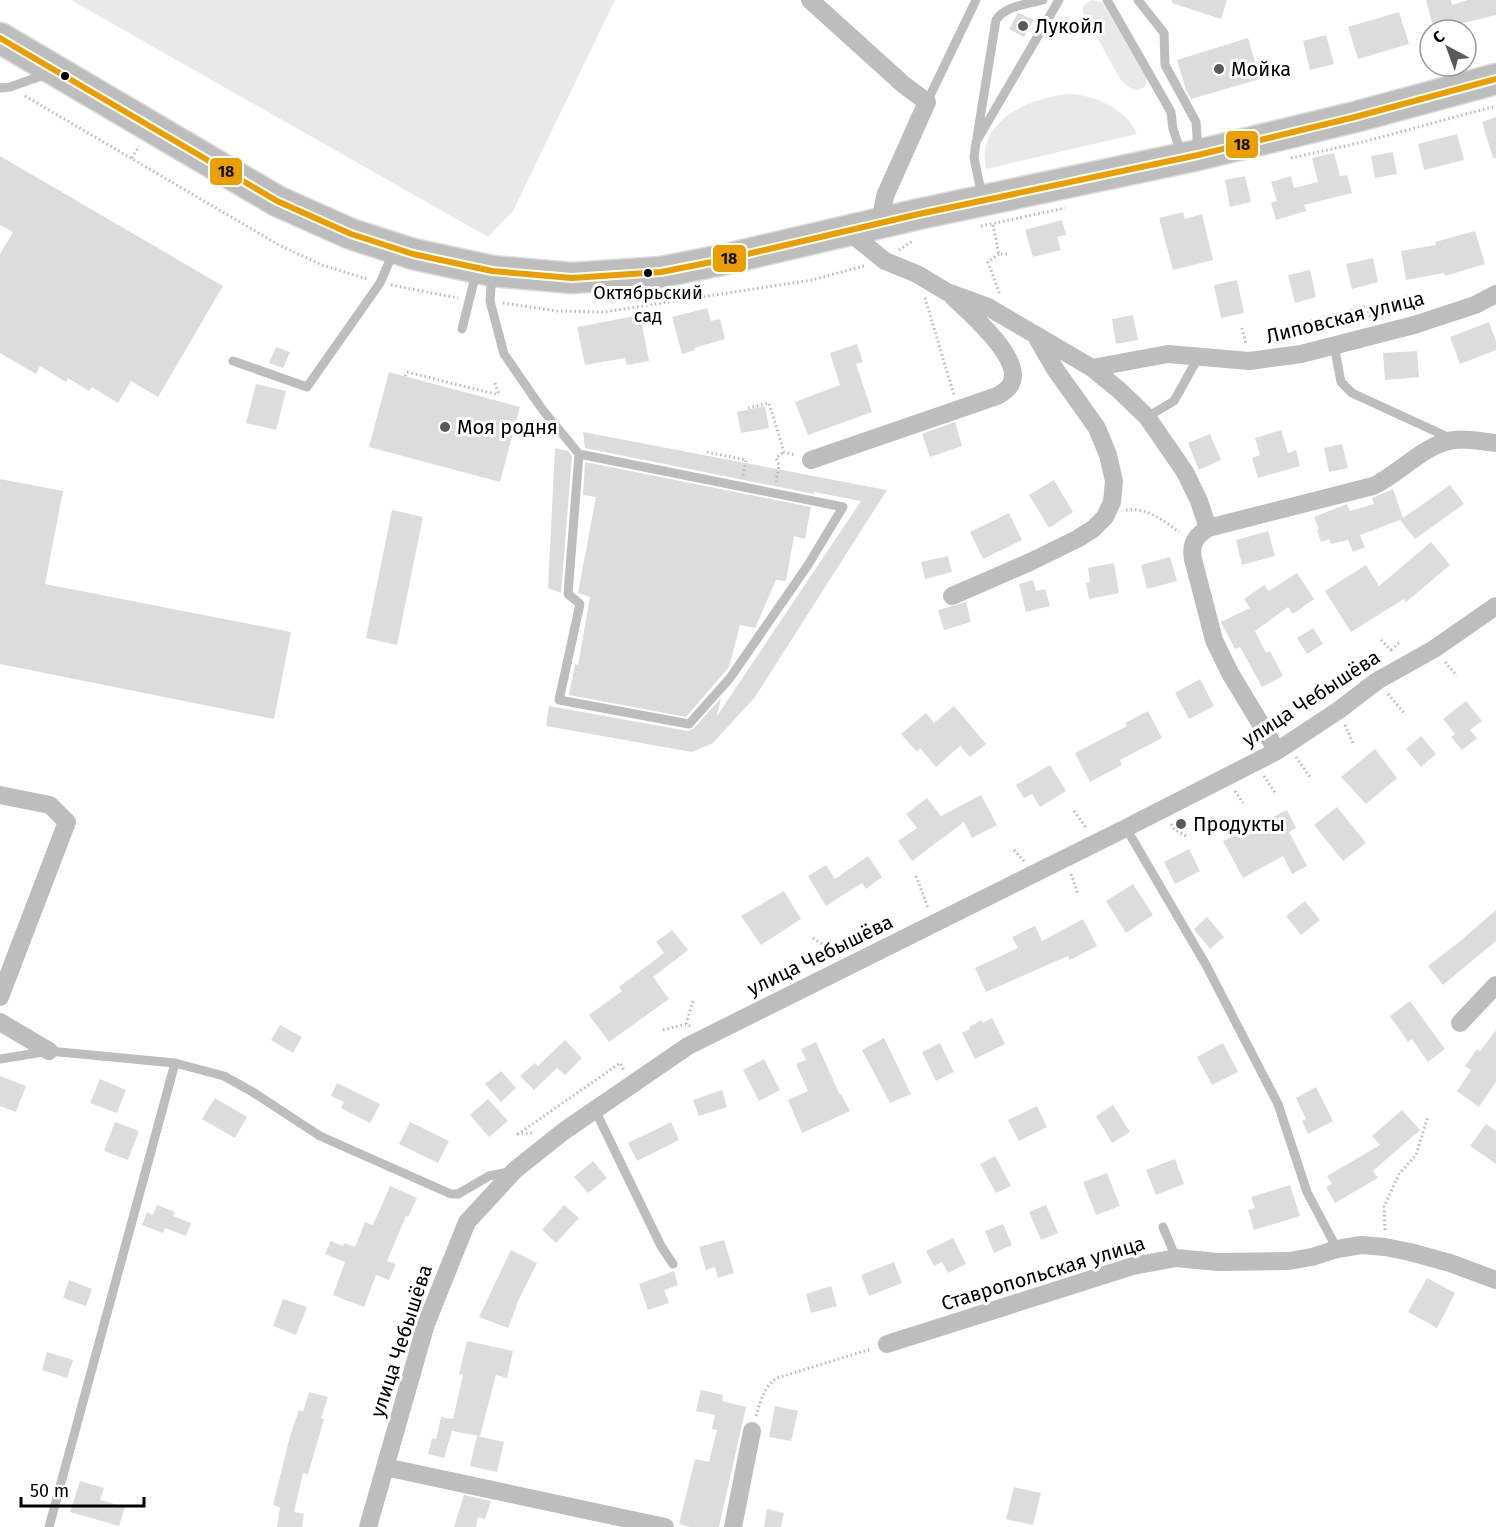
<svg xmlns="http://www.w3.org/2000/svg" width="1496" height="1527" viewBox="0 0 1496 1527" font-family="'Fira Sans',sans-serif">
  <style>
    .green { fill: #e9e9e9 }
    .building { fill: #dcdcdc }
    .lines { fill: none; stroke-linecap: round; stroke-linejoin: round }
    .primary-casing { stroke: #dbdbdb; stroke-width: 33 }
    .path { stroke: #b8b8b8; stroke-width: 3; stroke-dasharray: 1.5 3; stroke-linecap: butt }
    .service { stroke: #bdbdbd; stroke-width: 9 }
    .minor { stroke: #bdbdbd; stroke-width: 18 }
    .primary { stroke: #bdbdbd; stroke-width: 30 }
    .bus-1-casing { stroke: #fff; stroke-width: 10 }
    .bus-1 { stroke: #eb9e00; stroke-width: 6 }
    .poi-dot { fill: #595959; stroke: #fff; stroke-width: 2 }
    .bus-dot { fill: #000; stroke: #fff; stroke-width: 2 }
    .labels { text-anchor: middle; stroke-width: 6; stroke-linejoin: round; paint-order: stroke }
    .bus-label { font-size: 18px; fill: #000; stroke: #fff }
    .poi-label { font-size: 20px; fill: #000; stroke: #fff; text-anchor: start }
    .street-label { font-size: 20px; fill: #000; stroke: #fff }
    .line-badge { stroke: #fff; stroke-width: 2 }
    .pale-badge-label { font-size: 16px; text-anchor: middle; font-weight: bold; fill: #111 }
  </style>
  <rect width="100%" height="100%" fill="#fff"/>
  <!-- green -->
  <path class="green" d="M71,0H615L513,211L488,237Z
    M1091,0L1102,2L1146,77V85C1137,95 1127,87 1120,79L1083,12V6Z
    M1068,94C1093,94 1127,109 1137,134L986,169C976,121 1028,98 1068,94Z"/>
  <!-- building -->
  <path class="building" d="M1172,0H1227L1221,19L1172,3Z
    M1426,0H1451L1452,5L1468,0H1496V15L1434,30Z
    M1399,12L1409,44L1358,59L1348,27Z
    M1018,13L1034,20L1024,37L1009,29Z
    M1326,35L1334,64L1310,70L1303,41Z
    M1248,38L1260,79L1191,99L1186,90L1177,60Z
    M1496,117V158H1493L1482,122Z
    M1457,134L1464,160L1424,170L1418,144Z
    M1393,152L1397,174L1375,178L1371,156Z
    M1334,153L1340,176L1347,175L1352,193L1304,205L1306,211L1276,220L1271,203L1277,201L1271,182L1291,176L1294,188L1318,182L1312,158Z
    M0,156L223,286L158,397L131,381L118,403L92,387L89,391L68,378L66,382L40,366L36,374L0,353V254L13,232L0,225Z
    M1245,176L1251,202L1230,207L1225,180Z
    M1183,212L1185,219L1202,214L1213,260L1173,270L1159,218Z
    M1062,220L1066,235L1057,237L1061,250L1033,257L1025,230Z
    M1475,231L1485,264L1445,276L1444,273L1406,280L1401,251L1436,245L1435,242Z
    M1373,258L1378,282L1352,289L1346,264Z
    M1310,270L1316,297L1295,303L1288,275Z
    M1237,280L1244,313L1221,318L1214,285Z
    M707,308L711,321L720,319L725,339L694,348L695,350L682,354L672,317Z
    M640,315L649,361L627,365L625,358L585,365L577,327Z
    M1133,315L1138,340L1116,344L1112,319Z
    M1489,322L1496,341V350L1460,364L1450,337Z
    M857,344L863,362L856,364L872,412L808,435L795,402L840,385L830,353Z
    M276,347L290,352L283,368L269,363Z
    M1417,351L1419,377L1385,380L1383,353Z
    M389,372L520,407L500,482L369,447Z
    M256,384L286,391L276,430L246,423Z
    M765,406L769,428L741,433L737,412Z
    M955,422L962,446L930,457L922,434Z
    M1281,430L1288,453L1296,450L1300,466L1258,478L1252,458L1260,455L1255,438Z
    M583,432L887,490L755,697L713,743L692,752L546,726L549,706L688,731L694,728L721,698L717,716L861,501L814,492V494L585,448Z
    M1210,434L1221,460L1199,470L1188,443Z
    M1342,444L1348,468L1329,472L1324,448Z
    M555,448L568,451L572,456L561,593L548,588Z
    M585,462L811,507L805,539L794,536L786,581L776,580L755,628L740,625L729,667L686,717L569,695L575,664L578,665L590,597L578,593L596,497L583,495Z
    M0,479L63,491L45,584L291,632L274,719L0,664Z
    M1054,480L1073,512L1049,528L1029,495Z
    M1450,485L1464,504L1415,539L1400,520L1360,535L1365,547L1353,552L1348,540L1331,544L1329,539L1321,542L1317,530L1319,529L1314,517L1347,504L1350,511L1374,504L1372,498L1393,489L1403,518Z
    M392,510L423,517L397,645L366,638Z
    M1009,513L1022,540L983,559L970,532Z
    M1268,531L1275,556L1242,565L1236,540Z
    M1431,542L1450,565L1406,602L1404,599L1351,632L1325,591L1366,565L1379,586Z
    M948,556L952,572L925,579L921,562Z
    M1170,557L1177,581L1147,589L1141,565Z
    M1114,563L1119,593L1089,599L1086,583L1090,582L1088,568Z
    M1297,573L1314,599L1293,614L1288,607L1255,631L1266,653L1270,651L1283,676L1262,687L1240,647L1235,649L1221,622L1250,608L1244,599L1264,585L1269,591Z
    M1033,580L1036,591L1045,589L1050,606L1026,612L1019,584Z
    M966,602L971,622L944,630L938,610Z
    M1313,628L1323,644L1307,654L1297,638Z
    M1200,679L1214,706L1189,719L1175,693Z
    M1466,701L1482,721L1470,730L1477,738L1462,750L1451,737L1455,734L1443,719Z
    M954,706L986,744L970,757L960,746L936,767L920,748L917,752L901,734L926,713L934,723Z
    M1148,711L1162,738L1120,760L1122,765L1090,782L1075,753L1127,726L1125,723Z
    M1421,736L1436,754L1421,767L1406,749Z
    M1375,749L1397,778L1366,804L1341,777Z
    M1050,765L1066,791L1040,807L1032,794L1024,798L1016,785Z
    M981,795L997,825L972,838L964,822L912,861L898,841L917,828L906,814L927,798L941,816Z
    M1337,807L1366,843L1343,861L1314,825Z
    M1287,810L1296,828L1289,832L1307,866L1292,874L1283,856L1243,878L1223,841Z
    M1189,849L1200,871L1175,884L1164,862Z
    M868,856L882,877L866,889L862,883L826,906L808,876L826,865L835,879Z
    M1133,884L1153,915L1126,933L1106,901Z
    M784,891L801,919L761,945L741,916Z
    M1305,901L1320,920L1301,935L1286,916Z
    M1496,910V941L1443,985L1428,966L1459,942Z
    M1207,917L1224,937L1210,949L1194,929Z
    M1083,919L1097,946L1070,960L1068,956L986,992L975,968L1018,948L1012,937L1035,926L1042,941Z
    M672,930L688,950L653,977L669,999L609,1042L589,1015L622,991L619,987L664,953L656,942Z
    M1410,1001L1445,1049L1428,1062L1412,1039L1408,1042L1390,1016Z
    M992,1018L1005,1044L975,1059L962,1033L970,1029L969,1027L982,1020L983,1023Z
    M280,1025L302,1037L293,1053L271,1040Z
    M1496,1030V1082L1479,1107L1457,1091L1471,1070L1465,1066L1477,1049L1480,1051Z
    M884,1038L911,1094L890,1103L862,1050Z
    M565,1040L582,1058L565,1075L557,1068L534,1090L520,1076L535,1063L538,1066Z
    M816,1042L840,1095L841,1094L850,1111L802,1133L788,1100L808,1091L796,1064L806,1060L801,1049Z
    M940,1043L954,1072L936,1081L922,1052Z
    M1223,1043L1238,1072L1212,1085L1197,1057Z
    M764,1059L780,1090L759,1101L743,1070Z
    M501,1071L516,1088L501,1102L485,1084Z
    M0,1076L26,1086L16,1112L0,1106Z
    M100,1079L126,1090L117,1113L90,1103Z
    M337,1083L380,1104L370,1123L341,1108L344,1102L331,1096Z
    M1316,1087L1333,1121L1308,1134L1302,1121L1306,1119L1296,1098Z
    M722,1090L727,1107L699,1116L693,1100Z
    M215,1098L247,1117L235,1138L202,1119Z
    M488,1099L508,1121L489,1137L470,1115Z
    M1113,1105L1130,1132L1112,1143L1096,1116Z
    M1037,1106L1047,1127L1019,1141L1008,1120Z
    M1402,1110L1420,1130L1373,1171L1378,1178L1335,1203L1326,1187L1332,1184L1327,1176L1380,1145L1372,1136Z
    M115,1122L139,1131L128,1160L104,1151Z
    M410,1122L449,1141L438,1163L399,1144Z
    M671,1122L679,1140L637,1161L628,1143Z
    M1486,1124L1496,1131V1164L1470,1146Z
    M995,1156L1011,1186L996,1193L980,1164Z
    M1175,1159L1184,1184L1156,1195L1146,1170Z
    M593,1161L607,1178L588,1193L574,1177Z
    M1107,1173L1120,1206L1096,1215L1083,1182Z
    M1290,1185L1300,1216L1254,1230L1248,1210L1255,1208L1251,1197Z
    M390,1186L417,1198L408,1217L406,1216L387,1261L396,1264L389,1280L376,1275L364,1307L333,1295L345,1262L325,1254L331,1241L343,1246L344,1243L355,1247L365,1222L373,1225Z
    M157,1205L175,1212L173,1216L191,1223L186,1236L165,1228L163,1233L142,1225L147,1212L153,1215Z
    M564,1205L579,1218L556,1243L542,1230Z
    M1046,1205L1058,1233L1041,1240L1029,1212Z
    M1003,1224L1012,1245L994,1253L985,1231Z
    M953,1238L966,1264L948,1273L942,1262L934,1266L926,1251Z
    M724,1240L734,1273L718,1278L715,1267L706,1270L699,1247Z
    M511,1250L537,1263L516,1305H517L508,1328L479,1317Z
    M894,1262L902,1283L869,1296L861,1275Z
    M674,1271L678,1285L664,1290L669,1303L648,1310L639,1284Z
    M1427,1278L1455,1293L1437,1328L1408,1312Z
    M69,1280L92,1289L86,1306L63,1298Z
    M831,1286L837,1306L811,1313L806,1294Z
    M283,1299L307,1307L296,1335L273,1326Z
    M467,1341L513,1351L507,1378L496,1375L480,1436L452,1431L444,1458L428,1454L432,1438L436,1439L441,1417L453,1419L463,1375L459,1374Z
    M47,1352L73,1360L67,1378L42,1370Z
    M701,1390L723,1395L722,1401L746,1407L719,1527H690L679,1524L695,1459L709,1462L717,1430L712,1429L715,1415L696,1411Z
    M309,1392L328,1397L321,1418L324,1419L308,1474L303,1473L294,1512L304,1514L302,1527H277L280,1507L273,1505L290,1436L299,1410L303,1412Z
    M775,1406L798,1411L791,1441L769,1437Z
    M477,1436L504,1442L497,1472L470,1466Z
    M80,1481L104,1488L100,1500L125,1507L119,1526L70,1512Z
    M1014,1487L1041,1493L1033,1525L1006,1519Z
    M464,1495L491,1501L485,1519L478,1517L476,1527H454Z
    M767,1509L784,1513L781,1527H764Z"/>
  <g class="lines">
    <defs>
      <path id="primary" d="M0,38L277,201L351,234L413,254L492,271L572,278L661,272L722,260L919,214L1198,155L1355,117L1496,79"/>
    </defs>
    <!-- primary casing -->
    <use href="#primary" class="primary-casing"/>
    <!-- path -->
    <path class="path" d="M25,96L279,245L322,265L367,279
      M132,158L139,146
      M1291,158L1363,142L1496,106
      M993,225L999,254H1009
      M981,226L1065,208
      M899,250L914,240
      M999,254L988,262L1000,295
      M391,285L458,298
      M1406,295L1410,309
      M925,298L954,395
      M503,303L557,311L604,312L812,280L864,266
      M1242,328L1246,344
      M1302,337L1303,323L1367,306L1371,321
      M405,376L407,372L499,395
      M495,383L499,395
      M748,408L769,403L784,452L795,455
      M707,452L746,460L743,476
      M776,482L779,465L776,458L784,452
      M1126,510C1147,507 1164,521 1179,532
      M1381,640L1393,652
      M1391,650L1401,641
      M1445,662L1457,676
      M1388,694L1404,713
      M1282,713L1284,726
      M1345,725L1353,743
      M1296,757L1310,777
      M1264,776L1276,794
      M1235,791L1243,803
      M1074,811L1087,829
      M1171,824L1174,829L1186,836
      M1014,850L1024,861
      M1071,874L1078,894
      M916,876L928,908
      M813,938L836,953
      M686,1024L693,1001
      M663,1030L686,1024L690,1026
      M532,1133L518,1134L620,1063L624,1070
      M1385,1230L1384,1207L1399,1174L1416,1155L1428,1116
      M756,1416C761,1400 763,1388 777,1378L871,1349"/>
    <!-- service -->
    <path class="service" d="M1107,0L1171,112L1173,129L1181,153
      M1138,0L1164,33L1165,65L1196,122L1198,152
      M0,88L10,87L47,74
      M927,102L976,0
      M977,137L996,20C1005,6 1027,4 1043,0
      M982,196L974,158L976,142L1059,0
      M492,274L490,301L504,354L542,409L579,454L843,507L808,565L730,678L689,724L559,700L580,604L568,594L579,454
      M462,329L476,273
      M1334,345L1341,382L1352,393L1452,439
      M233,361L307,387L380,283L394,251
      M1147,417L1174,401L1199,356
      M1126,828L1206,965L1278,1104L1307,1192L1337,1249
      M0,1059L49,1051L175,1063L224,1076L251,1091L320,1136L451,1194H458L489,1176L509,1172
      M595,1110L661,1246L673,1264
      M1163,1227L1176,1258
      M49,1527L175,1063"/>
    <!-- minor -->
    <path class="minor" d="M810,0L904,85L927,102L885,196L880,223
      M848,231L885,261L917,274L947,292L988,307L1092,368L1119,390L1147,417L1185,472L1199,501L1208,528
      M1092,368L1168,354L1249,361L1301,354L1414,325L1475,305L1496,294
      M811,460L997,396C1002,393 1008,390 1011,384C1024,359 969,312 953,297
      M952,596L1030,562L1077,539L1093,529L1105,517L1112,502L1114,481L1108,455L1097,428L1055,369L1037,338
      M1277,751L1230,673L1214,640L1193,559C1190,543 1196,536 1208,528L1373,486C1399,474 1426,443 1454,440C1467,438 1483,442 1496,443
      M0,795L50,805L67,822L0,997
      M0,1022L49,1051
      M1460,1023L1496,985
      M887,1344L1133,1266L1176,1258L1218,1262L1289,1261L1312,1257L1337,1249L1361,1245L1385,1247L1410,1252L1450,1263L1496,1280
      M385,1467L665,1527
      M368,1527L426,1324L467,1222L515,1170L564,1131L688,1046L1126,828L1277,751L1339,710L1377,681L1434,649L1496,606
      M733,1527L752,1431"/>
    <!-- primary -->
    <use href="#primary" class="primary"/>
    <defs>
      <path id="bus-1" d="M0,38L277,201L351,234L413,254L492,271L572,278L661,272L722,260L919,214L1198,155L1355,117L1496,79"/>
    </defs>
    <!-- bus-1 casing -->
    <use href="#bus-1" class="bus-1-casing"/>
    <!-- bus-1 -->
    <use href="#bus-1" class="bus-1"/>
  </g>
  <!-- markers -->
  <g class="poi-dot">
    <circle cx="1023" cy="26" r="6"/>
    <circle cx="1219" cy="69" r="6"/>
    <circle cx="445" cy="427" r="6"/>
    <circle cx="1181" cy="824" r="6"/>
  </g>
  <g class="bus-dot">
    <circle cx="65" cy="76" r="5"/>
    <circle cx="648" cy="273" r="5"/>
  </g>
  <g class="labels">
    <!-- bus labels -->
    <g class="bus-label">
      <text x="648" y="299">Октябрьский<tspan x="648" dy="23">сад</tspan></text>
    </g>
    <!-- poi labels -->
    <g class="poi-label">
      <text x="1035" y="33">Лукойл</text>
      <text x="1231" y="76">Мойка</text>
      <text x="457" y="434">Моя родня</text>
      <text x="1193" y="831">Продукты</text>
    </g>
    <!-- street labels -->
    <g class="street-label">
      <text transform="translate(1345 317) rotate(-14)" y="7">Липовская улица</text>
      <text transform="translate(1311 698) rotate(-33)" y="7">улица Чебышёва</text>
      <text transform="translate(820 955) rotate(-26)" y="7">улица Чебышёва</text>
      <text transform="translate(1043 1273) rotate(-17)" y="7">Ставропольская улица</text>
      <text transform="translate(401 1341) rotate(-72)" y="7">улица Чебышёва</text>
    </g>
  </g>
  <g class="line-badge">
    <rect x="1225" y="130" width="34" height="29" rx="6" fill="#eb9e00"/>
    <rect x="209" y="157" width="34" height="29" rx="6" fill="#eb9e00"/>
    <rect x="712" y="244" width="35" height="29" rx="6" fill="#eb9e00"/>
  </g>
  <g class="pale-badge-label">
    <text x="1242" y="150">18</text>
    <text x="226" y="177">18</text>
    <text x="729" y="264">18</text>
  </g>
  <!-- north arrow -->
  <g transform="translate(1448 48) rotate(319)"><circle r="28" fill="#ffffff" stroke="#999999" stroke-width="1.5"/>
  <path d="M0-4.5L10 22L0 15L-10 22Z" fill="#595959"/>
  <text y="-9" font-size="16" font-weight="bold" text-anchor="middle" fill="#000000">С</text>
  </g>
  <!-- scale -->
  <path d="M21 1497v9h123v-9" fill="none" stroke="#000000" stroke-width="3"/>
  <text x="30" y="1497" font-size="18" fill="#000000" stroke="#ffffff" stroke-width="4.5" paint-order="stroke">50 m</text>
</svg>
